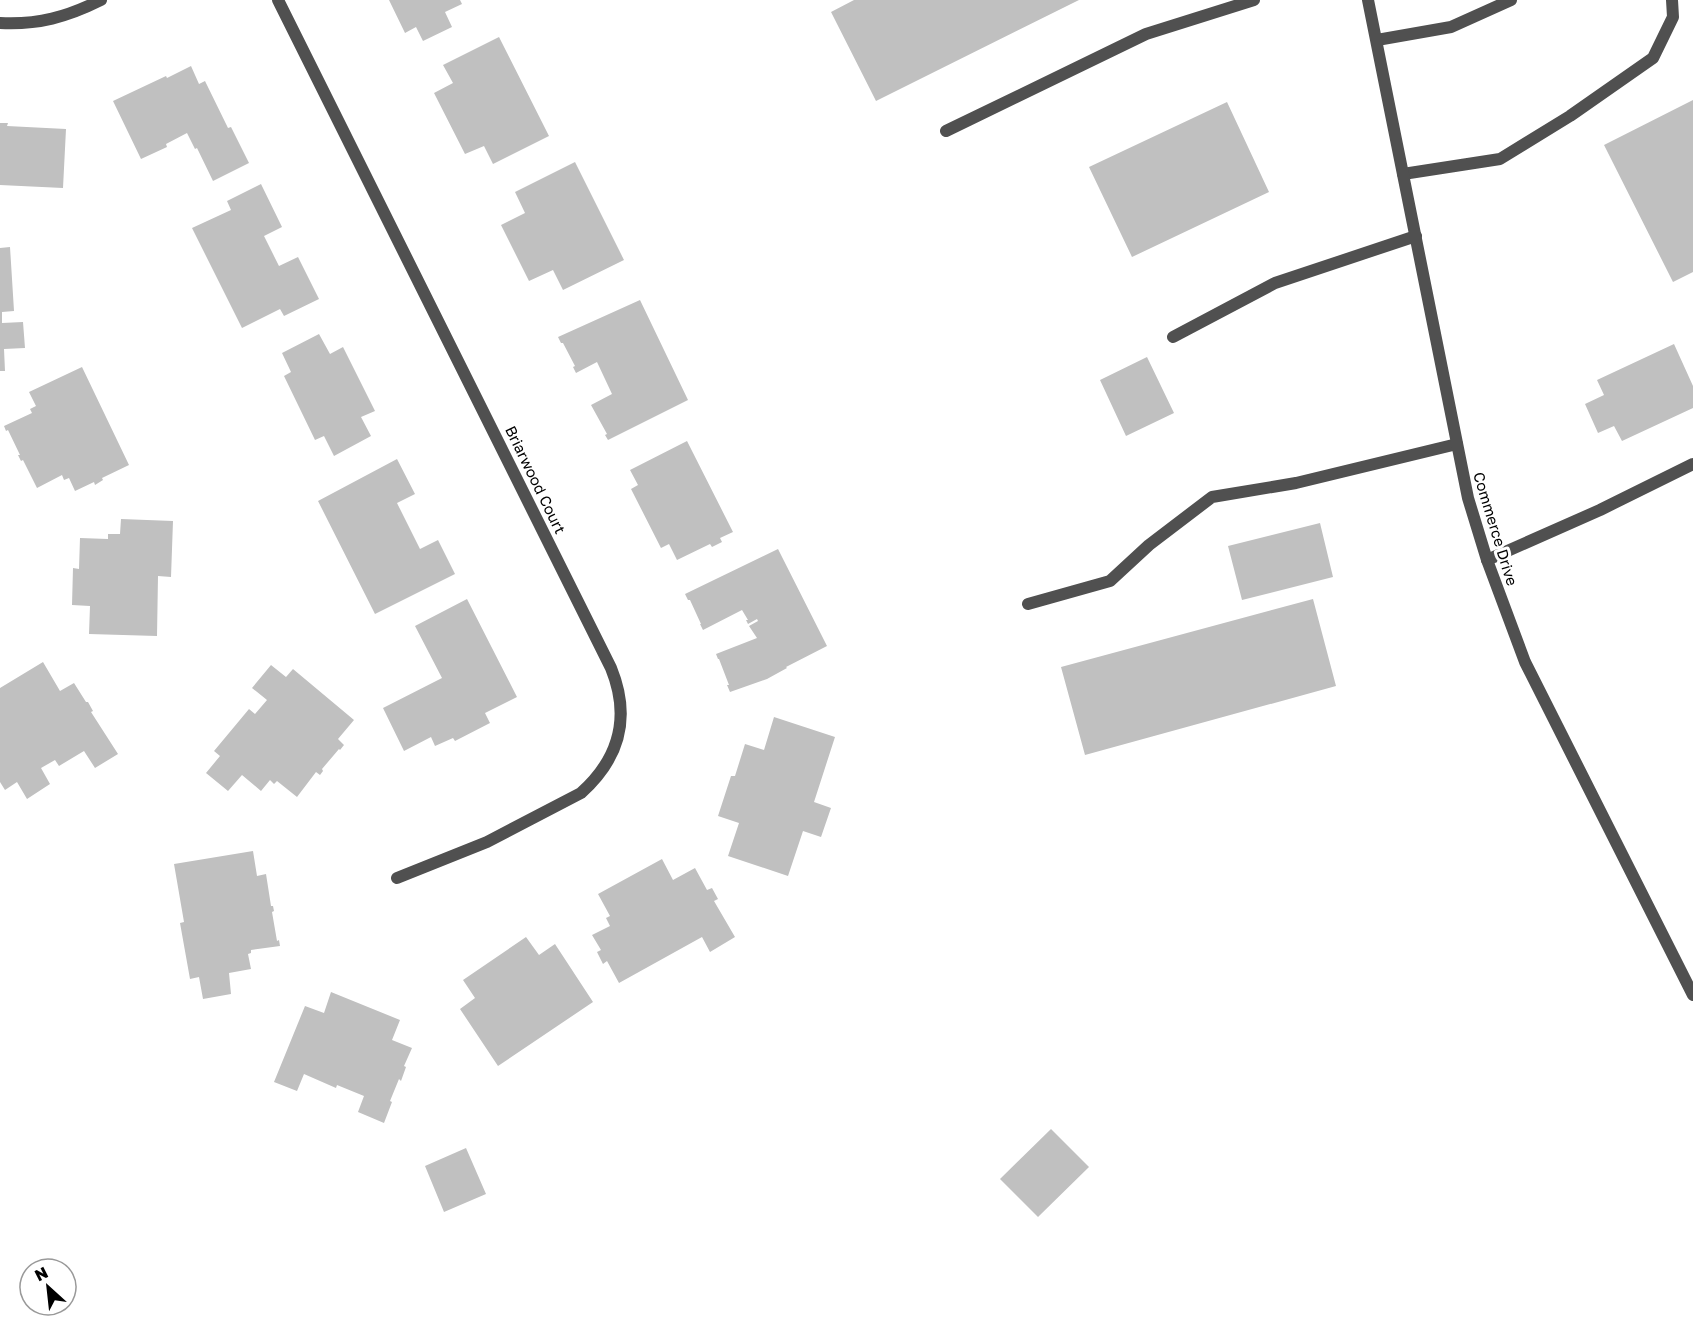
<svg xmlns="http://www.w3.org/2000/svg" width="1693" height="1335" viewBox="0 0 1693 1335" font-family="'Golos Text',sans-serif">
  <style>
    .building { fill: #c0c0c0 }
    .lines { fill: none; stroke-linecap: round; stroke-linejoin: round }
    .lane { stroke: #505050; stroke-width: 12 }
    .street { stroke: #505050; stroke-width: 12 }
    .labels { text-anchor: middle; stroke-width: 6; stroke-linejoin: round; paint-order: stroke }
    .street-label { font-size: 15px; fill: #000; stroke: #fff }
  </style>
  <rect width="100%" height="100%" fill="#fff"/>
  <!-- building -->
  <path class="building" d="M389,0H460L462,4L445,12L452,27L423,41L416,27L405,33Z
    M854,0H1079L876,101L831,12Z
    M499,37L549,136L493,164L484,146L465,154L434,93L453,83L443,65Z
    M191,66L199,84L205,81L228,128L231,127L249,163L213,181L197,148L195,149L187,133L166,144L167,147L141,159L113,101L166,76L167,78Z
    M1693,100V272L1673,282L1604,145Z
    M1227,102L1269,192L1132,257L1089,167Z
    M0,123H8L7,126L66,129L63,188L0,185Z
    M575,162L624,260L563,290L553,270L529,281L501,225L525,213L515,192Z
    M261,184L282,227L264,236L279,266L298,257L319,299L284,316L280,309L242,328L192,228L231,210L227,201Z
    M10,247L14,311L2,312V323L23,322L25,348L4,349L5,371H0V248Z
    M640,300L688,400L608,440L605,435L607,434L591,405L612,394L597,362L576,373L573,367L575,366L563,343H561L558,337Z
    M319,334L330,354L343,347L375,411L361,417L371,436L334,456L324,436L315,440L284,376L291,372L282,353Z
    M1674,344L1693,386V408L1622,441L1614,426L1598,433L1585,404L1604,395L1597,380Z
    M1147,357L1174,413L1126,436L1100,380Z
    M82,367L129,465L102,478L103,480L95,485L94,482L75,491L69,478L64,480L62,475L37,488L23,460L21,461L18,455H20L8,430L6,431L4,426L32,413L30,409L36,406L29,392Z
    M687,441L733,532L720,538L722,542L712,547L710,544L677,560L669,544L661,548L631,489L638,485L630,470Z
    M397,459L415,494L397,503L420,549L438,540L455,574L375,614L318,501Z
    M121,519L173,521L171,577L158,576L157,636L89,634L90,606L72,605L73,568L79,569L80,538L108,539V534H120Z
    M1320,523L1333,577L1242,600L1228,546Z
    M778,549L827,646L786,667L787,668L767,679L730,692L727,685H729L719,659H718L716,654L757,638L749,626L758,621L757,619L748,624L746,620H748L742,610L703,630L700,624H701L690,600H688L685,594Z
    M467,599L517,697L485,713L490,723L455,741L453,738L435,746L431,737L404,751L383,708L442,678L415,626Z
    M1313,599L1336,686L1085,755L1061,667Z
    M43,662L60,691L74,683L86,702H88L93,711L91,712L118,754L95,768L84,751L59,766L55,760L41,768L50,784L27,799L17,782L5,790L0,782V688Z
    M271,665L286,677L293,669L354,720L338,739L344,745L340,750L339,749L322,769L323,771L320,775L316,772L297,797L277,781L274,784L270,780L261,791L242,775L228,791L206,773L220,756L214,751L249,709L255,714L267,700L252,688Z
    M774,717L835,737L814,802L831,808L821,837L803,831L788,876L728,856L739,823L718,816L731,776H735L745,744L764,750Z
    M253,851L257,876L266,874L271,906H273L274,911L272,912L277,941L279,940L280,946L251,950V953L248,954L251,969L229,973L231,994L203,999L199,977L190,979L180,923L184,922L174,864Z
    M662,859L673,880L695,868L707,890L712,888L718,899L714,901L735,937L710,952L702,937L619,983L607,961L603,964L597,952L601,950L592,935L610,926L606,918L610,916L598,894Z
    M526,937L539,955L555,944L593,1002L498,1066L460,1009L475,998L463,980Z
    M331,992L400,1020L392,1040L412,1048L404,1066L406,1067L401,1081L399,1079L390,1101L392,1102L384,1123L358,1112L364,1096L337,1085L336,1088L304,1074L297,1091L274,1082L305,1006L324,1013Z
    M1051,1129L1089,1167L1038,1217L1000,1179Z
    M466,1148L486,1194L444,1212L425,1166Z"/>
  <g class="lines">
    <!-- lane -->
    <path class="lane" d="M1377,40L1451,27L1511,0
      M946,131L1146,34L1254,0
      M1403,174L1500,159L1570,116L1653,58L1673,17L1672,0
      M1173,337L1275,283L1416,236
      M1487,560L1600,510L1693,464
      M1028,604L1110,581L1149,545L1212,497L1296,483L1457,444"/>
    <!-- street -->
    <path class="street" d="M278,0L611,668C631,717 620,758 581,793L487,842L397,878
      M1368,0L1468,498L1487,560L1525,662L1693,995
      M0,23C38,25 67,17 101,0"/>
  </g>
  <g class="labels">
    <!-- street labels -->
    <g class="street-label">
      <text transform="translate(535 480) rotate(64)" y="5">Briarwood Court</text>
      <text transform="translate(1495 529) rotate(73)" y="5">Commerce Drive</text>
    </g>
  </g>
  <!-- north arrow -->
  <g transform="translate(48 1287) rotate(333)"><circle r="28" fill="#ffffff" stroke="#999999" stroke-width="1.5"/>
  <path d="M0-4.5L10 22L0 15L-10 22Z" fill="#000000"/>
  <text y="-9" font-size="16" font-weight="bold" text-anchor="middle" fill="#000000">N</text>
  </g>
</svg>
